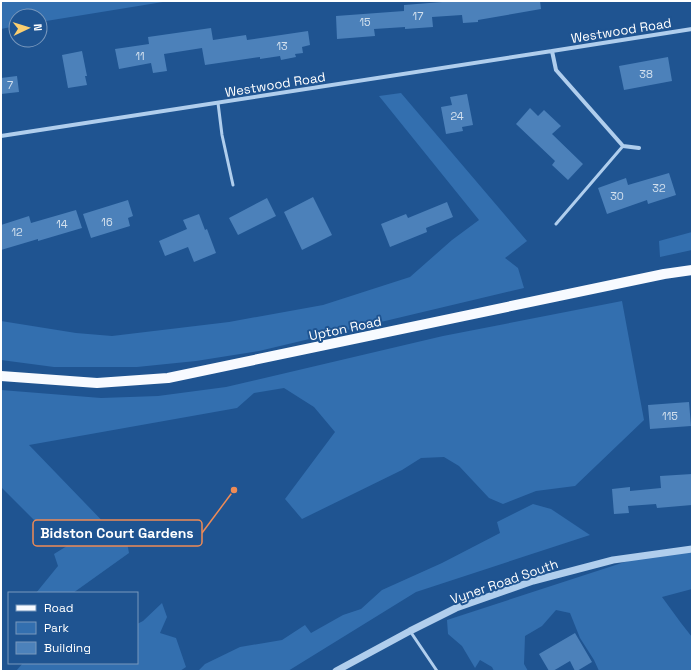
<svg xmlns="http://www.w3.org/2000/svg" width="693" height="672" viewBox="0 0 693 672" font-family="'Space Grotesk',sans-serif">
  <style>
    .green { fill: #336faf }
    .building { fill: #4c81ba }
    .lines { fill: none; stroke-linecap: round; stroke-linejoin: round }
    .service { stroke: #b0ceed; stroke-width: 3 }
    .minor { stroke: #b0ceed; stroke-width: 4 }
    .tertiary { stroke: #b0ceed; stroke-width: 7 }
    .primary { stroke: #f7faff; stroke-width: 10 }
    .labels { text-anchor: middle; stroke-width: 4; stroke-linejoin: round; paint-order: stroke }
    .number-label { font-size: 11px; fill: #d2e0ee }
    .street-label { font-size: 13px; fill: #fff; stroke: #1f5491 }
    .leader { fill: none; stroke: #ef8b55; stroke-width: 1.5 }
    .callout-dot { fill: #ef8b55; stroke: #1f5491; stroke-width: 1.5 }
    .callout { fill: #1f5491; stroke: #ef8b55; stroke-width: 1.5 }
    .callout-label { font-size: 14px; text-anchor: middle; font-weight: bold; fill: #fff }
  </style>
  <rect width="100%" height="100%" fill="#1f5491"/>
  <!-- green -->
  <path class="green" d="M1,1H169L40,22V16H16V26L1,29Z
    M401,93L527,241L505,258L518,268L524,288L259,351L196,361L137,367H54L1,360V321L76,333L112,336L229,322L323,305L410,277L452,240L479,220L379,96Z
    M692,232V250L660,257L659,241Z
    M622,301L644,420L575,486L536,491L503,504L489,498L459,466L444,457L421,458L402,470L302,519L285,499L335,432L314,407L284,388L254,393L237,408L29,445L112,531L72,535L59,545L1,487V390L101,398L158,396L226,387L443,336Z
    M533,504L551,509L590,535L416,592L288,671H198L205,664L240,647L282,640L305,625L311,633L343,615L361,609L382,590L442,563L500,533L497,522Z
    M126,537L129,553L73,593H36L58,566L54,554L75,541Z
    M692,549V589L662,597L681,623L692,637V671H599L594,660L580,638L570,613L556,610L542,626L525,636L524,664L528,671H494L492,667L480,660L475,668L462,646L448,634L447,620L637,558Z
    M162,603L167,617L160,633L176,638L186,667L180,671H16L23,663H137V624L143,621Z"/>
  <!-- building -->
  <path class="building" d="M455,1H540L541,9L478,20V22L463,23L462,15L432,17L433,27L405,29V27L374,29L375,36L337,39L336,16L404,11V5Z
    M211,28L213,40L246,35L247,40L308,31L310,45L302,47L303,53L295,54L296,57L281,60L280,56L260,59V57L205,65L202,48L164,54L167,71L153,73L151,63L119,69L115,49L149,44L148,37Z
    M82,51L87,76H85L87,85L68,88L62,55Z
    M668,57L672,81L624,90L619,66Z
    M17,76L19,92L1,94V78Z
    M467,94L473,125L462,127L463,131L446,134L441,107L452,105L450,97Z
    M530,108L538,116L544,110L561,126L552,134L583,164L568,180L552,165L555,161L516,124Z
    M669,173L676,195L648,204L647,200L607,214L598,188L626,178L628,185Z
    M313,197L332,235L302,250L284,212Z
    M267,198L276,216L238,235L229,218Z
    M128,200L133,216L128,218L130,226L91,238L83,214Z
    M447,202L453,217L426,228L427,232L390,247L381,224L406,214L408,218Z
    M76,210L82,228L38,241V239L1,250V225L29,216L31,223Z
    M199,214L205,230L207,229L216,253L194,262L188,247L165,256L159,241L187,229L183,220Z
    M689,402L691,426L650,429L648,405Z
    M692,474V505L657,508L656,504L628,506L629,513L614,514L612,489L630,487V491L661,488L660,476Z
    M575,633L592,662L577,671H575L570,661L553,671H549L539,654Z"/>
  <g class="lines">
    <!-- service -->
    <path class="service" d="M218,103L222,135L233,185
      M556,224L623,146
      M410,631L437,671"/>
    <!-- minor -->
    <path class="minor" d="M552,51L556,70L623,146L639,148
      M1,136L552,51L692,29"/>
    <!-- tertiary -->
    <path class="tertiary" d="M336,671L410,631L456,608L533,581L613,560L692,549"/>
    <!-- primary -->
    <path class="primary" d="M1,376L97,383L168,378L664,274L692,270"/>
  </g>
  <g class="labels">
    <!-- number labels -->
    <g class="number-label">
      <text x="418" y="20">17</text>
      <text x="365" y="26">15</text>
      <text x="282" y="50">13</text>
      <text x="140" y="60">11</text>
      <text x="646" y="78">38</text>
      <text x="10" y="89">7</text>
      <text x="457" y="120">24</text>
      <text x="659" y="192">32</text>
      <text x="617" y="200">30</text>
      <text x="107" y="226">16</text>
      <text x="62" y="228">14</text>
      <text x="17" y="236">12</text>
      <text x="670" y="420">115</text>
    </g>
    <!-- street labels -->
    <g class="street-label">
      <text transform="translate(621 30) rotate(-9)" y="5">Westwood Road</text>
      <text transform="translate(275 84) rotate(-9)" y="5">Westwood Road</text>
      <text transform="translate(345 328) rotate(-12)" y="5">Upton Road</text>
      <text transform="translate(504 581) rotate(-19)" y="5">Vyner Road South</text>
    </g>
  </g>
  <!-- callouts -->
  <path class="leader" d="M234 490L202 533"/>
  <circle class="callout-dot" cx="234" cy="490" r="4"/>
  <rect class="callout" x="33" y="520" width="169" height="26" rx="4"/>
  <g class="callout-label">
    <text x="117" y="538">Bidston Court Gardens</text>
  </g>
  <!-- border -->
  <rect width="693" height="672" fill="none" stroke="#ffffff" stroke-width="4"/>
  <!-- legend -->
  <rect x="8" y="592" width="130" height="72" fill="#1f5491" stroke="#7998bd"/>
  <rect x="16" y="605" width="20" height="6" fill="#f7faff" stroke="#7998bd"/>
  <text x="44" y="612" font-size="12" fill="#ffffff">Road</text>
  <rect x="16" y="622" width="20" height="12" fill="#336faf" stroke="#7998bd"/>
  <text x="44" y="632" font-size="12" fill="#ffffff">Park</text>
  <rect x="16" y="642" width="20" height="12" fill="#4c81ba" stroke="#7998bd"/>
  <text x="44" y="652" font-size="12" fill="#ffffff">Building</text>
  <!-- north arrow -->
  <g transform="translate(28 28) rotate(86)"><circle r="19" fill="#1f5491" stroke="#7998bd"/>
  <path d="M0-3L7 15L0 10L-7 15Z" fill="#fbcf70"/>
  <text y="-6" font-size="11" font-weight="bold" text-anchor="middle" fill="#ffffff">N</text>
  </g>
</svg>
